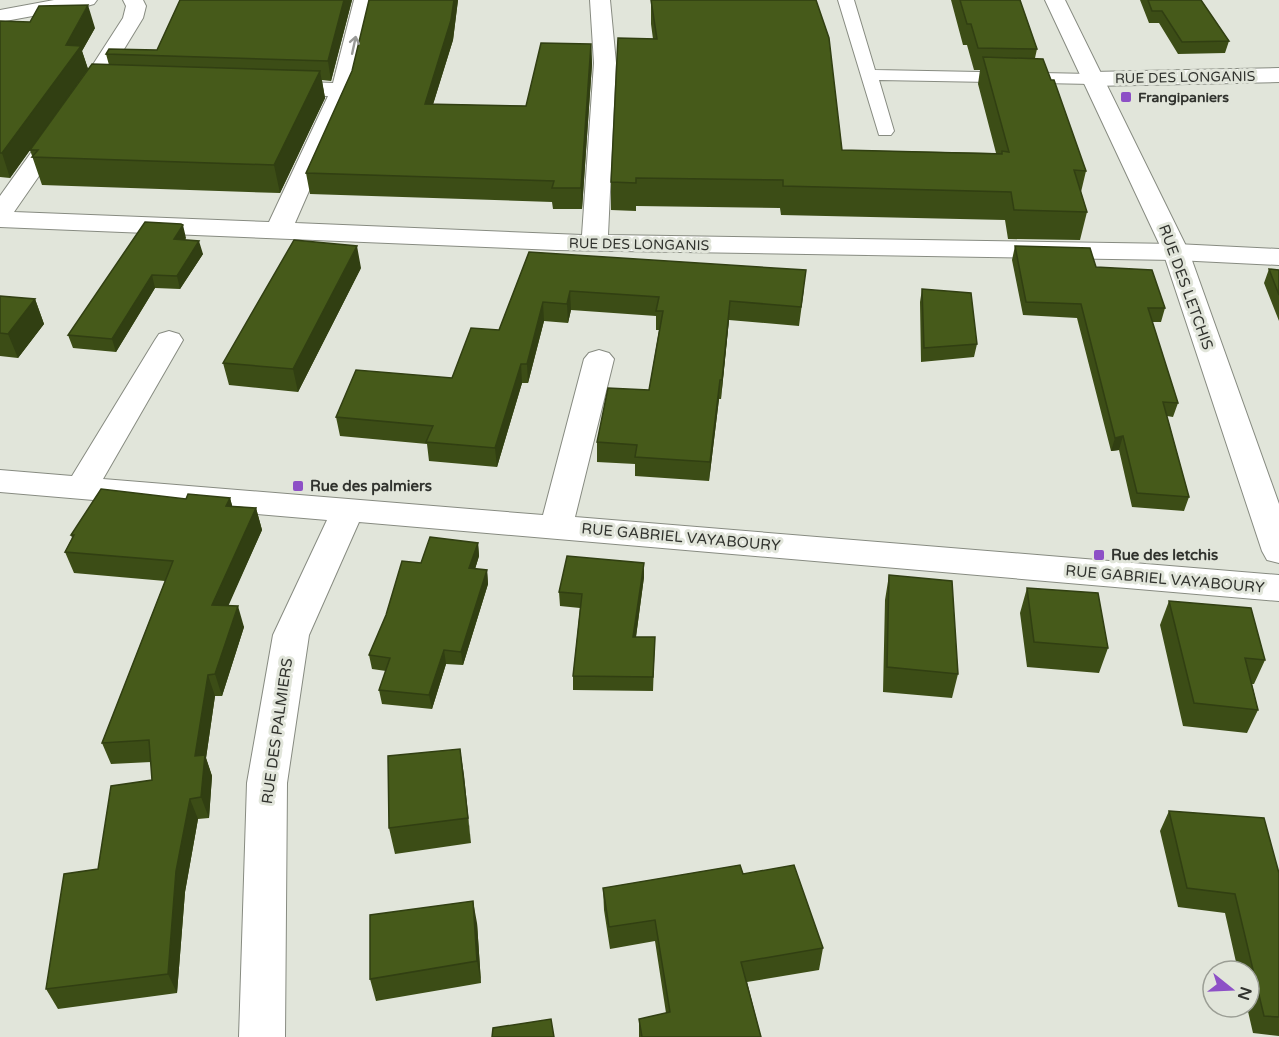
<svg xmlns="http://www.w3.org/2000/svg" width="1279" height="1037" viewBox="0 0 1279 1037" font-family="'Varela Round',sans-serif">
  <style>
    .lines { fill: none; stroke-linecap: round; stroke-linejoin: round }
    .service-casing { stroke: #878b81; stroke-width: 2 }
    .minor-casing { stroke: #878b81; stroke-width: 2 }
    .tertiary-casing { stroke: #878b81; stroke-width: 2 }
    .service { fill: #fff; fill-rule: evenodd }
    .minor { fill: #fff; fill-rule: evenodd }
    .tertiary { fill: #fff; fill-rule: evenodd }
    .wall { fill: #3c4d16 }
    .shaded-wall { fill: #313f12 }
    .building { fill: #465a1a; stroke: #313f12; stroke-width: 1.5 }
    .oneway { stroke: #989996 }
    .poi-dot { fill: #8d50c6; stroke: #e1e5da; stroke-width: 2 }
    .labels { text-anchor: middle; stroke-width: 6; stroke-linejoin: round; paint-order: stroke }
    .far-street-label { font-size: 14px; fill: #31332e; stroke: #e1e5da }
    .far-poi-label { font-size: 14px; font-weight: bold; fill: #31332e; stroke: #e1e5da; text-anchor: start }
    .street-label { font-size: 15px; fill: #31332e; stroke: #e1e5da }
    .poi-label { font-size: 15px; font-weight: bold; fill: #31332e; stroke: #e1e5da; text-anchor: start }
  </style>
  <rect width="100%" height="100%" fill="#e1e5da"/>
  <g class="lines">
    <defs>
      <path id="service" d="M838,0H854L875,70L1092,74L1098,75L1101,79L1098,83L1092,84L879,80L894,131L891,135H879Z"/>
      <path id="minor" d="M54,0H97L94,4L87,6L0,22V10Z
        M123,0H143L146,6L143,18L104,82L14,212L269,222L328,96L277,95L269,93L266,88L269,83L277,81L333,83L354,0H374L353,90L295,223L582,235L594,63L590,0H610L616,63L608,235L1176,244L1279,249V265L1176,260L556,250L0,227V196L83,80L123,18L126,6Z
        M1279,68V82L1092,86L1084,84L1081,79L1084,74L1092,72Z
        M169,331L179,334L183,340L103,479L543,515L584,359L589,353L599,350L609,353L614,359L575,517L1279,575V601L359,522L309,635L287,783L285,1037H239L247,783L273,635L327,520L0,492V470L72,476L155,340L159,334Z"/>
      <path id="tertiary" d="M1045,0H1065L1189,252L1279,504V563L1267,560L1262,551L1163,252Z"/>
    </defs>
    <!-- service casing -->
    <use href="#service" class="service-casing"/>
    <!-- minor casing -->
    <use href="#minor" class="minor-casing"/>
    <!-- tertiary casing -->
    <use href="#tertiary" class="tertiary-casing"/>
    <!-- service -->
    <use href="#service" class="service"/>
    <!-- minor -->
    <use href="#minor" class="minor"/>
    <!-- tertiary -->
    <use href="#tertiary" class="tertiary"/>
  </g>
  <!-- wall -->
  <path class="wall" d="M180,0H352L331,81L322,80L325,98L280,193L42,185L30,150L109,65L106,54L157,50Z
    M369,0H458L453,40L433,104L526,106L591,44L592,64L582,209H553L552,202L310,194L306,173L352,71Z
    M651,0L842,150L996,153L978,84L980,70H974L967,45H963L951,0H1020L1037,49L1035,58L1051,80L1086,171L1081,192L1087,212L1080,240L1008,239L1005,220L781,215L780,208L636,206V211L611,210V182L653,39L651,24Z
    M1140,0H1201L1229,41L1225,53L1178,54L1159,23H1149Z
    M0,21L95,28L82,51L88,69L10,178L0,177Z
    M186,238L185,240L203,254L180,289L155,288L116,352L73,348L68,335Z
    M1015,246L1096,267L1165,308L1161,322H1152L1178,403L1173,417L1167,416L1189,497L1184,511L1132,507L1119,450L1111,451L1077,318L1023,315L1012,260Z
    M529,252L804,289L799,326L729,320L721,399H719L709,481L635,476V464L597,462V442L649,390L659,330H656V316L571,310L568,323L544,321L528,383H522L497,467L429,461L427,444L340,436L336,417L452,378L499,330Z
    M361,268L298,392L229,385L223,363Z
    M1269,269L1279,270V321L1264,283Z
    M922,289L977,344L974,357L921,362L920,302Z
    M0,296L35,299L44,324L18,358L0,356Z
    M230,498L232,506L256,508L262,530L228,605L244,627L222,696H215L206,758L212,776L209,818L198,819L185,892L177,993L58,1009L46,989L98,869L152,780L151,762L111,764L102,743L165,581L74,573L65,552L72,538L71,535L186,499Z
    M478,543L479,556L475,569L487,570L488,584L463,665L446,664L432,709L382,704L379,690L386,671L372,669L369,655L421,563Z
    M889,575L958,674L952,698L883,692L885,600Z
    M644,577L636,637H655L653,691L573,690V676L580,608L560,606L559,592Z
    M1027,588L1108,648L1099,673L1027,667L1020,613Z
    M1169,601L1265,660L1254,684H1252L1258,710L1247,733L1183,726L1160,625Z
    M460,749L471,843L395,854L389,828Z
    M1169,811L1279,873V1036L1253,1033L1247,1007H1249V971H1238L1225,913L1178,907L1160,831Z
    M743,874L823,948L819,970L747,982L761,1037H639V1019L666,1013L655,941L610,949L604,910L603,888Z
    M477,923L481,983L376,1001L370,979Z"/>
  <!-- shaded-wall -->
  <path class="shaded-wall" d="M344,0H352L331,81L328,61Z
    M454,0H458L453,40L427,124L425,104Z
    M88,5L95,28L82,51L88,69L10,178L2,153L66,45Z
    M591,44L592,64L582,209L581,188Z
    M320,71L325,98L280,193L274,165Z
    M183,225L186,238L178,252L174,239Z
    M199,241L203,254L180,289L177,276Z
    M357,246L361,268L298,392L293,369Z
    M152,275L155,288L116,352L112,339Z
    M570,291L571,310L568,323L567,304Z
    M35,299L44,324L18,358L8,334Z
    M730,301L729,320L721,399L722,380Z
    M543,302L544,321L528,383L527,364Z
    M521,364L522,383L497,467L495,448Z
    M720,380L719,399L709,481L710,462Z
    M1123,436L1119,450L1111,451L1115,438Z
    M230,498L236,519L226,506Z
    M256,508L262,530L219,627L212,605Z
    M478,543L479,556L471,582L469,568Z
    M644,563V577L634,651L633,637Z
    M487,570L488,584L463,665L461,652Z
    M238,606L244,627L222,696L215,674Z
    M444,650L446,664L432,709L429,695Z
    M208,675L215,696L206,758L212,776L209,818L201,797L195,756Z
    M460,749L464,775L471,843L468,818Z
    M190,799L198,819L185,892L177,993L168,974L176,871Z
    M473,901L477,923L481,983L477,961Z"/>
  <!-- building -->
  <path class="building" d="M180,0H344L328,61L106,54L109,49L157,50Z
    M369,0H454L451,20L425,104L526,106L541,43L591,44L581,188H552L554,181L306,173L352,71Z
    M651,0H816L829,38L842,150L1002,154V151L1009,152L983,57L1043,59L1051,80H1054L1086,171L1074,170L1087,212L1014,210L1011,192L783,186V180L636,178V183L611,182L618,38L657,39Z
    M960,0H1020L1037,49L978,48L971,24H967Z
    M1148,0H1201L1229,41L1182,42L1162,11H1152Z
    M88,5L66,45L81,46L2,153H0V21L30,22L39,6Z
    M92,64L320,71L274,165L32,157L38,150H30Z
    M145,222L181,224L183,225L174,239L199,241L177,276L152,275L112,339L68,335Z
    M294,240L357,246L293,369L223,363Z
    M1015,246L1090,248L1096,267L1152,270L1165,308H1148L1178,403L1163,402L1189,497L1137,493L1123,436L1115,438L1081,304L1026,302Z
    M529,252L806,270L801,307L730,301L722,380H720L710,462L635,457L637,445L597,442L608,388L649,390L663,311H656L659,297L570,291L567,304L543,302L527,364H521L495,448L426,442L433,426L336,417L356,370L452,378L471,328L499,330Z
    M1269,269L1279,270V295Z
    M922,289L971,293L977,344L924,348Z
    M0,296L35,299L8,334L0,333Z
    M101,489L186,499L188,494L230,498L226,506L256,508L212,605L238,606L215,674L208,675L195,756L205,755L201,797L190,799L176,871L168,974L46,989L64,874L98,869L111,786L152,780L149,740L102,743L173,561L65,552L74,535H71Z
    M430,537L478,543L469,568L487,570L461,652L444,650L429,695L379,690L390,658L369,655L386,615L402,561L421,563Z
    M567,556L644,563L633,637H655L653,677L573,676L582,594L559,592Z
    M889,575L952,581L958,674L887,667Z
    M1027,588L1098,593L1108,648L1034,642Z
    M1169,601L1251,608L1265,660L1245,658L1258,710L1194,703Z
    M460,749L468,818L389,828L388,756Z
    M1169,811L1264,818L1279,873V1017L1264,1016L1235,894L1187,888Z
    M740,865L743,874L794,865L823,948L741,962L761,1037H642L639,1019L670,1012L655,920L609,927L603,888Z
    M473,901L477,961L370,979V915Z
    M551,1019L554,1037H492L493,1028Z"/>
  <!-- one-way arrows -->
  <defs><path id="oneway-shaft" d="M-6 0H5M1.5-3L5.5 0L1.5 3" fill="none" stroke-width="1.6" stroke-linecap="round" stroke-linejoin="round" transform="scale(1.5)"/></defs>
  <use class="oneway" href="#oneway-shaft" transform="translate(354 45) rotate(-78)"/>
  <!-- markers -->
  <g class="poi-dot">
    <rect x="1120" y="91" width="12" height="12" rx="3"/>
    <rect x="292" y="480" width="12" height="12" rx="3"/>
    <rect x="1093" y="549" width="12" height="12" rx="3"/>
  </g>
  <g class="labels">
    <!-- far-street labels -->
    <g class="far-street-label">
      <text transform="translate(1185 77) rotate(-1)" y="5">RUE DES LONGANIS</text>
      <text transform="translate(639 244) rotate(1)" y="5">RUE DES LONGANIS</text>
    </g>
    <!-- far-poi labels -->
    <g class="far-poi-label">
      <text x="1138" y="102">Frangipaniers</text>
    </g>
    <!-- street labels -->
    <g class="street-label">
      <text transform="translate(1186 287) rotate(70)" y="5">RUE DES LETCHIS</text>
      <text transform="translate(681 537) rotate(5)" y="5">RUE GABRIEL VAYABOURY</text>
      <text transform="translate(1165 579) rotate(5)" y="5">RUE GABRIEL VAYABOURY</text>
      <text transform="translate(277 731) rotate(-82)" y="5">RUE DES PALMIERS</text>
    </g>
    <!-- poi labels -->
    <g class="poi-label">
      <text x="310" y="491">Rue des palmiers</text>
      <text x="1111" y="560">Rue des letchis</text>
    </g>
  </g>
  <!-- north arrow -->
  <g transform="translate(1231 989) rotate(108)"><circle r="28" fill="#e1e5da" stroke="#9b9e95" stroke-width="1.5"/>
  <path d="M0-4.5L10 22L0 15L-10 22Z" fill="#8d50c6"/>
  <text y="-9" font-size="16" font-weight="bold" text-anchor="middle" fill="#31332e">N</text>
  </g>
</svg>
